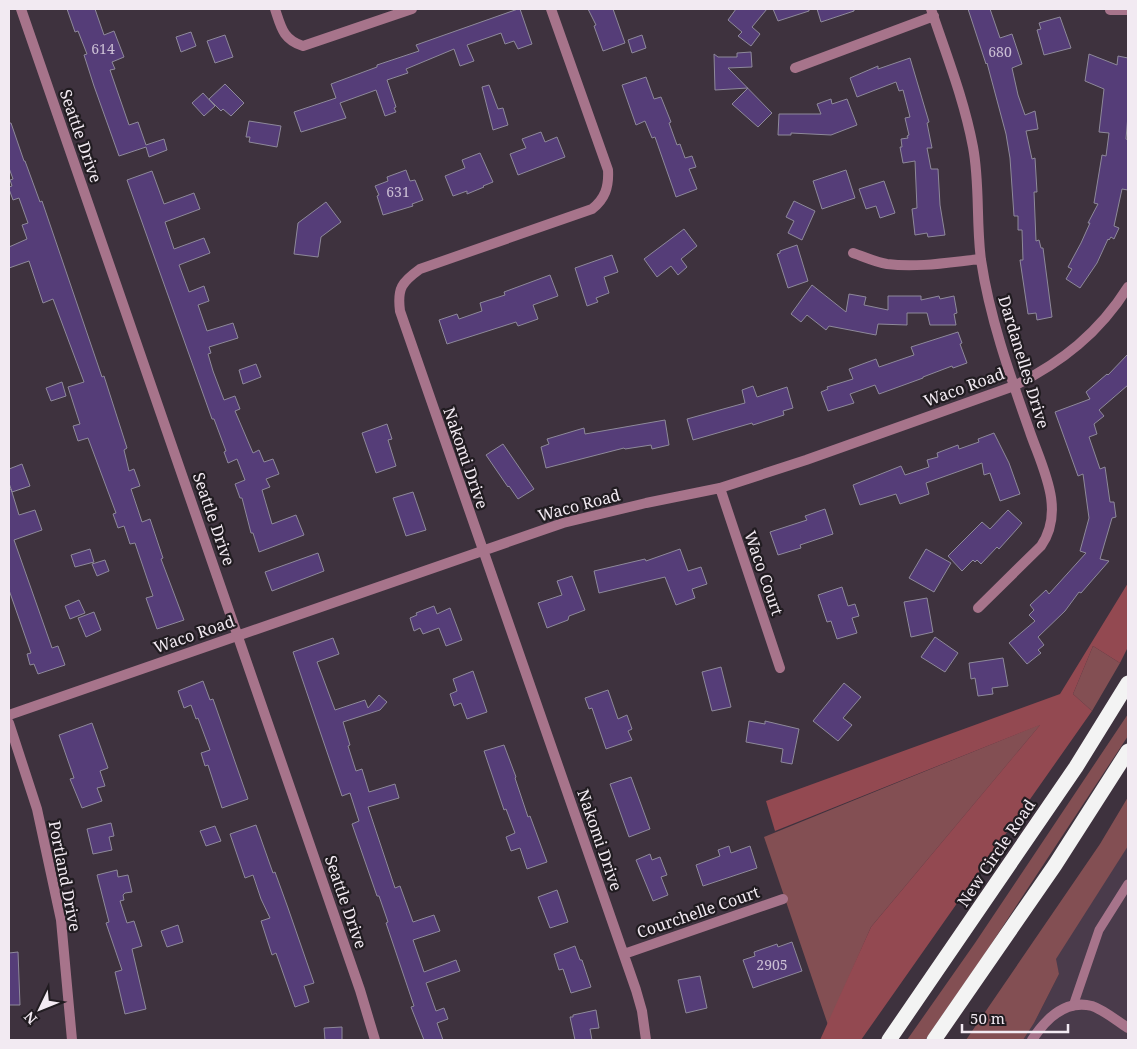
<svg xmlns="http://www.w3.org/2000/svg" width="1137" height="1049" viewBox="0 0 1137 1049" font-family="'Noto Serif',serif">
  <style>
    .built { fill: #4a3b4b }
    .green { fill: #834f53 }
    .forest { fill: #934951 }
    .building { fill: #553d78; stroke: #8e899a }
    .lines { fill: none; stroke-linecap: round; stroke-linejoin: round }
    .lane { stroke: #a7748b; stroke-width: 9 }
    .street { stroke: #a7748b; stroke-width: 10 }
    .highway { stroke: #f3f3f3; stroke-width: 15 }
    .labels { text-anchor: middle; stroke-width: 4.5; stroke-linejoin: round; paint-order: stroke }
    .number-label { font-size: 14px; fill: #cbbfd4 }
    .street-label { font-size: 16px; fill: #f2eaf2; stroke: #211c21 }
  </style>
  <rect width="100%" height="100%" fill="#3e323e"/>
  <!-- built -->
  <path class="built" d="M1128,845V1040H1023L1034,1023L1059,974L1055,959Z"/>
  <!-- green -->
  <path class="green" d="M1093,646L1120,663L1092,711L1073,694Z
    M1128,714V736L986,952L925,1040H907L975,943Z
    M1041,724L871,927L828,1025L764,837Z
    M1128,797V846L1056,959L1059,974L1034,1023L1023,1040H966L1100,844Z"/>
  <!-- forest -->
  <path class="forest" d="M1128,583V647L1120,663L1093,646L1073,694L1092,711L861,1040H820L871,927L1040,725L775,831L766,801L1060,694Z"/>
  <!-- building -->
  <path class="building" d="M67,9H95L104,35L114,31L124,57L112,62L115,69L110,70L129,125L138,122L146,145L164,139L167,150L149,157L146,147L119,156L94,86L84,55L87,54L78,31L75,32Z
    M518,9H520L532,44L518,49L514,41L505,44L501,33L467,45L474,61L460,66L454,49L406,69L408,73L387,80L396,107L394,108L396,112L385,116L376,90L340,103L346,118L301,132L294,112L336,98L331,84L377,67V65L419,51L416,45Z
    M588,9H613L625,43L603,51L594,26L596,25Z
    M736,9H767L752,27L760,34L751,46L738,36L742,32L728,20Z
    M773,9H809V11L778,21Z
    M817,9H854V11L821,22Z
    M968,9H990L1000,38L1012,34L1022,64L1012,68L1018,95L1025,115L1035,111L1038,129L1026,131L1032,159L1035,158L1037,192H1034L1036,241L1039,240L1041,248H1043L1052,317L1037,320L1036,313L1028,314L1020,260H1023L1022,230H1018V216H1014L1010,158L1006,134L987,63L986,64Z
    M1060,17L1071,48L1044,55L1037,30L1041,29L1039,23Z
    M191,32L196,46L181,52L176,37Z
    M225,35L233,57L215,63L207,41Z
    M642,35L646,48L632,53L628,40Z
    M751,52L752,67L728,68L772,113L758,127L732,104L748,88L715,90L714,54L718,57H737V53Z
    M1089,54L1117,65L1118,56L1128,58V115L1126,139L1128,140V190L1122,189L1114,226L1119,228L1114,239L1111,237L1109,240L1108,239L1097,263L1080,288L1066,279L1072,269L1068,267L1081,243L1090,223H1088L1098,204L1094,203L1102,155L1106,156L1109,133L1099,132L1104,89L1085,81Z
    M910,58L929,122L927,123L932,148H927L931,169H938L940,205L945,235L928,237L927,233L915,235L912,209L917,208L915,161L903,163L900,147H902L901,139L908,138L907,136L909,135L905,118L910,117L903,90L899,91L896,82L857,97L850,78L878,66V69Z
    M646,77L654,99L661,97L671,122L669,123L677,145L680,144L685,158L692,156L696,167L689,169L697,189L676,197L655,137L652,138L645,121L636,125L622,85Z
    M225,84L244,103L231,116L223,109L221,111L209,99Z
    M489,85L498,109L503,108L508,125L493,130L482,87Z
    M203,93L215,106L204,116L192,103Z
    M831,99L832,104L847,99L857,125L831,135L791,133V135H778L779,114H821L817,104Z
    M249,121L281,126L277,147L249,142L250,137H246Z
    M9,123H11L24,161H25L40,202L42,201L102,377L104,376L127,448L124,450L129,471L134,469L140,486L131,489L142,522L150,519L163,558L161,559L184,620L157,629L146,598L153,596L135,543L130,544L124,526L118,528L113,514L116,513L88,438L78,441L73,426L80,424L68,387L84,382L53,299L43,303L29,261L9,268V247L27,239L22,225L28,223L19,198L13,200L9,189V187L12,186L10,180L13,179L9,168Z
    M541,132L545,142L557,137L565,157L518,175L510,154L526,148L522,139Z
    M480,153L493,182L483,186L484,187L467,194V191L453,196L445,176L465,168L462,160Z
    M406,170L410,181L415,180L423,200L412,204L413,206L383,215L377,196L379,195L375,186L388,181L387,177Z
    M846,170L855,198L822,209L813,181Z
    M152,171L164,204L194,193L200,209L165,222L174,249L204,238L210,253L179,265L189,292L204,286L209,301L198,305L207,331L233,323L238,338L209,347L211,353L208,354L213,371L224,400L235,396L240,409L235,411L253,453L259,450L264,462L273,459L279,474L266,479L270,487L262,490L272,524L296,515L304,535L259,552L253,533H251L242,498H240L235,484L245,480L237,459L228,463L224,452L226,451L214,419H212L127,180Z
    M884,181L895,213L880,218L876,206L866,209L859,189Z
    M794,201L815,211L802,240L788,233L794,221L786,217Z
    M326,202L341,222L321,237L318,257L294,254L298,223Z
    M684,229L697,246L681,259L687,267L678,275L671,266L657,277L644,259Z
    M797,245L808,281L788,288L777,254L780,253V251Z
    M612,255L618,272L604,277L609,293L596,298L598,302L587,306L575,268Z
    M550,275L558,296L533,305L538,319L518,326L516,322L447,344L439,320L457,314L459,319L482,311L480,303L505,295L504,292Z
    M812,285L846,312L849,294L866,297L864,305L888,310V296H921V300L939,296L940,299L954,296L957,313L954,314L956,325H930L927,313H907V325L878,324L876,335L829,326L826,330L807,315L801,322L791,314Z
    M958,332L962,343L960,344L967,363L953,368L952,366L923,377V378L879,394L875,385L850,394L854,403L828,411L821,392L828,389L827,387L853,379L849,369L876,359L879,367L914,355L911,347Z
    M1128,354V385L1099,410L1104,416L1094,424L1097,434L1089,437L1100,469L1105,467L1110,502H1114L1116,517L1112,518L1100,559L1109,561L1081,593L1079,592L1065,611L1038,637L1044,645L1038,650L1041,653L1027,664L1009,643L1035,621L1029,615L1034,610L1030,605L1046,590L1049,594L1086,553L1080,551L1089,518L1083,474L1078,476L1055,412L1090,399L1086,392L1107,374L1108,375Z
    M256,364L261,377L243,384L239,370Z
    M62,382L66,396L51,401L46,388Z
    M753,386L757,397L787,387L793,408L783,411L784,415L753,425L752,423L693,440L687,419L745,403L742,390Z
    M665,420L669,445L652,449L651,445L625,449L624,448L546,468L541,447L549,444L547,439L584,428L585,434Z
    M387,424L392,439L388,440L396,466L376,473L362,433Z
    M994,433L1009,463L1020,494L1000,501L990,473L984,475L982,463L926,483L929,494L900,504L896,494L860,505L853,485L901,466L905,475L929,467L927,460L938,457L937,453L958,445L959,449L979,442L978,439Z
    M503,444L534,489L518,499L509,486L508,487L486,455Z
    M22,464L30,486L12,492L9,483V469Z
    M11,489L19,515L35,510L42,530L14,540L52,648L58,646L65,665L38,674L34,664L30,665L27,654L31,653L9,590V490Z
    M413,492L426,530L406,536L393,498Z
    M825,509L833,534L800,545L801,548L778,555L770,532L807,520L805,516Z
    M1008,510L1022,523L1017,529L999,549L997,547L981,564L977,560L975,562L973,560L962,571L948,556L982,522L990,529Z
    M90,549L94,562L75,567L71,555Z
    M680,549L688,571L701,567L707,584L692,589L695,598L676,605L665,577L599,593L594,571L645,559L646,561Z
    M926,549L951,563L934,592L909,578Z
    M318,553L324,571L272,591L265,572Z
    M105,560L109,571L97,576L92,564Z
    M572,576L585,610L569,616L568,620L547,628L538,603L562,595L557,581Z
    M842,587L848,606L855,604L859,616L852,618L857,633L837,639L831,621L827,622L818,595Z
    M927,598L933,632L911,637L904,602Z
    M79,600L85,613L70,619L65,606Z
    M434,606L437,614L450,608L462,640L446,646L439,628L423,634L420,628L414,631L410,618L417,615L416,613Z
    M94,612L101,630L86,637L78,618Z
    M935,637L958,653L945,672L921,657Z
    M333,638L339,654L317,662L335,710L365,700L368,708L379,695L387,702L380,710L343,722L350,745L348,746L356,771L362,769L369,792L395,784L399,798L368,807L395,888L400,886L413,922L434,915L440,931L413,940L424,972L456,960L460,971L426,983L436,1011L444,1008L448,1019L437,1023L443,1040H424L411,1007L414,1006L386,923L388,922L379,896H377L352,824L359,821L350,793L342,796L293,652Z
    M1003,658L1008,686L992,688L993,694L978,696L975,678L971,679L969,663Z
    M721,667L731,707L712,711L702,672Z
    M473,671L487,712L467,719L461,703L454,706L450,694L457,691L453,679Z
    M203,681L210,700L213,699L248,799L222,808L208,765L205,766L201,753L210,750L198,718L196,719L191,705L184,708L178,691Z
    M844,683L861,697L843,718L852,725L838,741L813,721Z
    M608,690L618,719L627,715L632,729L628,731L632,740L606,749L592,708L589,709L585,698Z
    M749,721L765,724V721L799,729L792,764L781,762L783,749L746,742Z
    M92,723L108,768L100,771L105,786L97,788L102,801L82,808L70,779L74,778L59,735Z
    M504,745L516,777L515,778L528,817L530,816L547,862L527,869L520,848L511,851L506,837L515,833L506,809L504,810L484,751Z
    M631,777L650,829L629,837L610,784Z
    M111,823L114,836L109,837L112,850L93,854L87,829Z
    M256,825L273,873L275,872L288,908L314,983L304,986L309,1002L295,1007L276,953L272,955L261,921L270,918L261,899L253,875L245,878L230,834Z
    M215,826L221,841L206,846L200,831Z
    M729,846L731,853L750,846L757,868L703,886L696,865L720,856L718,850Z
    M650,854L652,860L660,857L667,875L661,877L668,895L653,901L636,860Z
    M117,870L118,877L128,875L132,892L125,893L123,895L124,900L120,901L127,923L134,921L142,946L132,949L146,1009L125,1014L115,972L122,970L106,923L109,922L97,875Z
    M557,890L568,922L550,928L538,897Z
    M178,925L183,942L167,947L161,931Z
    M792,942L802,971L753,988L743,960L755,956L754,952L777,944L778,947Z
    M575,946L580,960H582L591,987L571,993L563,969L559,970L554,954Z
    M18,952L20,1005H9V953Z
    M700,976L707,1008L686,1013L678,980Z
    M596,1010L599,1028L590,1029L592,1040H575L570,1017H573V1015Z
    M342,1027V1040H325L324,1028Z"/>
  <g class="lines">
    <!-- lane -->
    <path class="lane" d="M1073,1006L1099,930L1128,884"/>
    <!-- street -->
    <path class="street" d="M21,9L360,990L375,1040
      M275,9C281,27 283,40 303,46L412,9
      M551,9L608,170C609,187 605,199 592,209L420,269C402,282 397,288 400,311L636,990L642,1011L646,1040
      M931,9C946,54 964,99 973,147C980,184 976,222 981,260C990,320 1011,378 1031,435C1044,471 1065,511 1041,546L978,608
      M1110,10H1128
      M795,68L934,16
      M853,253C865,257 875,262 887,264C918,268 951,262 981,259
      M720,488L780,668
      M9,715L563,523L646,503L720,488L806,460L1014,386C1062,362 1099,333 1128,287
      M9,723L37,809L61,920L72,1040
      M624,954L783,899
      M1032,1040C1045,1020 1065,999 1092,1006C1104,1010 1117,1021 1128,1028"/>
    <!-- highway -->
    <path class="highway" d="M889,1040L1076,767L1128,683
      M934,1040L1055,865L1128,751"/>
  </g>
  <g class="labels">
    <!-- number labels -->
    <g class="number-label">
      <text x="103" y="54">614</text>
      <text x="1000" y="57">680</text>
      <text x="398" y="197">631</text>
      <text x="772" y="970">2905</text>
    </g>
    <!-- street labels -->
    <g class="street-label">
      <text transform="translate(81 136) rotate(71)" y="6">Seattle Drive</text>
      <text transform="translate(1024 362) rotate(73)" y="6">Dardanelles Drive</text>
      <text transform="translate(964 387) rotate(-20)" y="6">Waco Road</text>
      <text transform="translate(466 458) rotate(71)" y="6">Nakomi Drive</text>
      <text transform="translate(579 505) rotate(-15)" y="6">Waco Road</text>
      <text transform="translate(214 519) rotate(71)" y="6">Seattle Drive</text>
      <text transform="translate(764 573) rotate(71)" y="6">Waco Court</text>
      <text transform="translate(194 634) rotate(-19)" y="6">Waco Road</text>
      <text transform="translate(600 840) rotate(71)" y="6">Nakomi Drive</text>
      <text transform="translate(996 853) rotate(-56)" y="6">New Circle Road</text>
      <text transform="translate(65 876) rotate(79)" y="6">Portland Drive</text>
      <text transform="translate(346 902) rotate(71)" y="6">Seattle Drive</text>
      <text transform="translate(698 912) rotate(-19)" y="6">Courchelle Court</text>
    </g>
  </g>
  <!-- border -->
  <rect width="1137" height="1049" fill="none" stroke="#f2eaf2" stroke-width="20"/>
  <!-- north arrow -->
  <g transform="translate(40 1009) rotate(227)" stroke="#211c21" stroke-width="4" paint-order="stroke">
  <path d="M0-4L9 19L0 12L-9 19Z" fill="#f2eaf2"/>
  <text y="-8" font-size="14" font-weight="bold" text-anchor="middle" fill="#f2eaf2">N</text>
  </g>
  <!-- scale -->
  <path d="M962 1024v8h106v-8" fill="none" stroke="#f2eaf2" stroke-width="2.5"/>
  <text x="970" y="1024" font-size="15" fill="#f2eaf2" stroke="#211c21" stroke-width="4" paint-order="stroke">50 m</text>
</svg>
